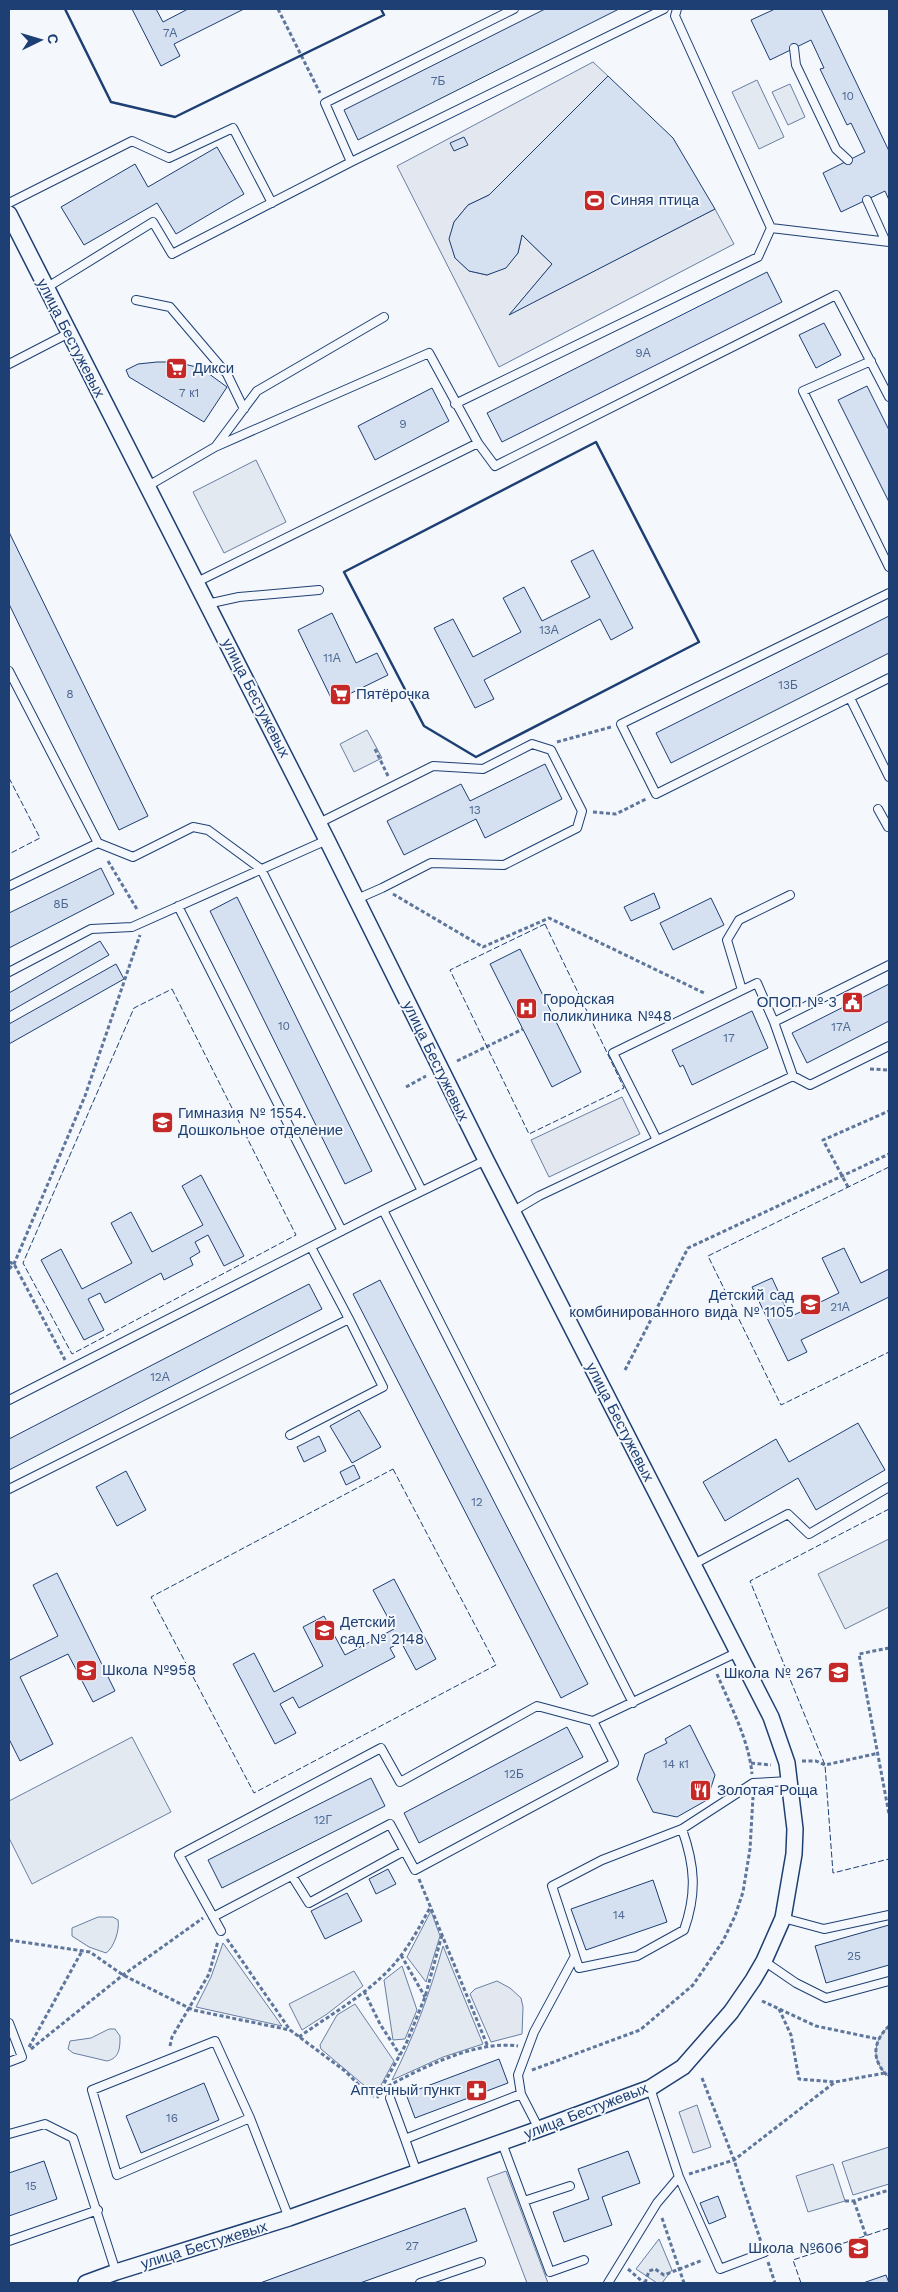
<svg xmlns="http://www.w3.org/2000/svg" width="898" height="2292" viewBox="0 0 898 2292" font-family="'Work Sans',sans-serif">
  <style>
    .green { fill: #e3e9f0; stroke: #687fa3 }
    .parking { fill: #e3e8f0; stroke: #687fa3 }
    .building { fill: #d5e0f0; stroke: #1d3f73 }
    .lines { fill: none; stroke-linecap: round; stroke-linejoin: round }
    .service-casing { stroke: #1d3f73; stroke-width: 10 }
    .minor-casing { stroke: #1d3f73; stroke-width: 18 }
    .path { stroke: #5e769c; stroke-width: 3; stroke-dasharray: 4 2.5; stroke-linecap: butt }
    .service { stroke: #f4f7fb; stroke-width: 8 }
    .minor { stroke: #f4f7fb; stroke-width: 15 }
    .fence { stroke: #1d3f73; stroke-width: 1; stroke-dasharray: 6 2.5; stroke-linecap: butt }
    .wall { stroke: #1d3f73; stroke-width: 2.5 }
    .labels { text-anchor: middle; stroke-width: 4; stroke-linejoin: round; paint-order: stroke }
    .number-label { font-size: 12px; fill: #4b6792 }
    .poi-label { font-size: 15px; fill: #1d3f73; stroke: #f4f7fb; text-anchor: start }
    .street-label { font-size: 15px; fill: #1d3f73; stroke: #f4f7fb }
  </style>
  <rect width="100%" height="100%" fill="#f4f7fb"/>
  <!-- green -->
  <path class="green" d="M757,80L784,137L759,149L732,92Z
    M790,84L805,117L788,125L772,92Z
    M256,460L286,522L224,553L193,492Z
    M367,730L382,758L354,772L340,744Z
    M889,1539V1607L845,1629L818,1574Z
    M132,1737L171,1812L32,1884L9,1838V1801Z
    M431,1911L440,1936L426,1982L407,1957Z
    M98,1917H113L118,1920C120,1929 114,1948 106,1953L89,1947L72,1936V1928Z
    M223,1943L282,2026L196,2007L211,1977Z
    M443,1946L483,2044L443,2057L392,2080C414,2036 430,1993 443,1946Z
    M402,1966L417,2010L405,2039L393,2040L384,1980Z
    M354,1971L363,1986L327,2014L302,2030L289,2004Z
    M355,2004L394,2061L380,2087L375,2089L366,2087L321,2049L320,2045L337,2015Z
    M889,2026V2077C871,2061 872,2042 889,2026Z
    M109,2029H115L120,2036C120,2047 120,2058 107,2061L73,2053L68,2049L70,2041L91,2038Z
    M889,2147V2184L853,2195L842,2162Z
    M833,2164L845,2201L808,2212L796,2176Z
    M659,2239L672,2270L662,2283H657L636,2269Z"/>
  <!-- parking -->
  <path class="parking" d="M593,62L608,76L489,195L468,205L454,222L450,239L455,258L469,271L487,275L506,267L518,253L522,235L552,264L510,314L715,209L734,244L499,367L397,166Z
    M622,1097L640,1134L549,1177L531,1140Z
    M497,1981L510,1988L521,1998L523,2007L522,2034L491,2042L470,1994L475,1989Z
    M697,2105L711,2147L693,2153L679,2112Z
    M506,2171L548,2283H527L487,2178Z"/>
  <!-- building -->
  <path class="building" d="M132,9H156L163,22L188,9H244L174,44L180,56L161,66Z
    M545,9H619L358,140L344,110Z
    M775,9H821L889,151V200L885,191L841,212L823,173L865,152L851,123L847,125L820,69L824,68L811,40L770,60L751,20Z
    M608,76L673,138L715,209L509,315L552,264L522,235L518,253L506,268L487,275L469,271L455,258L449,239L454,222L468,205L489,195Z
    M464,137L468,145L454,151L450,143Z
    M217,147L244,194L176,234L157,203L84,245L61,207L135,164L148,187Z
    M767,272L782,302L502,442L487,413Z
    M824,323L841,355L816,368L799,335Z
    M157,362H175L201,368L227,387L204,422L129,377L126,370L138,364Z
    M867,386L889,430V502L838,400Z
    M432,388L449,421L375,460L358,426Z
    M9,532L148,816L119,830L9,604Z
    M593,550L633,628L611,640L600,619L484,680L494,699L475,708L434,628L453,619L473,657L521,632L503,598L524,587L542,621L590,597L571,561Z
    M332,613L356,663L377,653L388,675L333,702L298,630Z
    M889,616V653L671,763L656,733Z
    M545,764L562,799L485,838L476,819L404,855L387,821L461,784L470,801Z
    M101,868L114,894L9,948V913Z
    M654,893L660,908L631,921L624,907Z
    M237,897L372,1171L345,1184L210,911Z
    M711,898L724,925L673,950L660,923Z
    M100,941L109,955L9,1012V993Z
    M520,949L581,1072L552,1087L490,964Z
    M116,964L124,979L9,1044V1024Z
    M889,984V1021L807,1063L792,1033Z
    M752,1011L768,1048L692,1085L683,1065L680,1067L672,1050Z
    M201,1175L244,1256L224,1266L208,1235L195,1242L200,1252L190,1258L193,1265L164,1280L161,1273L105,1303L100,1293L88,1299L104,1330L84,1340L41,1260L61,1249L82,1289L132,1263L111,1223L131,1212L152,1252L203,1225L182,1186Z
    M844,1248L861,1283L889,1269V1297L801,1340L807,1352L788,1361L752,1287L772,1278L790,1317L839,1293L822,1258Z
    M380,1280L588,1684L561,1698L353,1294Z
    M309,1284L322,1309L9,1470V1439Z
    M359,1410L381,1447L352,1463L330,1426Z
    M858,1423L885,1470L816,1510L798,1478L725,1521L703,1482L776,1439L789,1462Z
    M319,1436L326,1451L304,1462L297,1447Z
    M354,1465L360,1478L346,1485L340,1472Z
    M126,1471L146,1510L117,1526L96,1487Z
    M57,1573L115,1691L93,1702L68,1654L20,1677L53,1744L20,1761L9,1739V1657L10,1660L58,1636L33,1585Z
    M394,1579L436,1659L416,1670L401,1642L390,1648L395,1657L299,1708L293,1697L280,1704L296,1733L275,1744L233,1664L254,1653L274,1692L323,1666L303,1627L324,1616L345,1655L394,1629L373,1590Z
    M690,1725L715,1775L707,1800L677,1817L653,1812L637,1779L645,1754L667,1743L665,1739Z
    M567,1727L583,1757L419,1843L404,1813Z
    M371,1778L385,1806L222,1888L208,1860Z
    M388,1869L396,1884L376,1894L369,1879Z
    M653,1880L667,1922L586,1950L571,1909Z
    M347,1893L362,1921L325,1939L311,1911Z
    M889,1925V1965L826,1983L815,1946Z
    M499,2059L508,2083L415,2118L406,2094Z
    M204,2083L219,2120L141,2153L126,2116Z
    M628,2151L640,2183L602,2197L612,2225L564,2242L553,2212L589,2199L578,2169Z
    M44,2161L57,2199L9,2216V2173Z
    M718,2196L726,2217L709,2224L700,2203Z
    M465,2208L477,2241L360,2283H260Z
    M886,2275L889,2283H863Z"/>
  <g class="lines">
    <defs>
      <path id="service" d="M677,9L675,16L771,228L889,242
        M794,48L796,65L836,149L848,160
        M351,162L664,9
        M867,200L885,240
        M9,203L132,141L169,158L233,128L272,203
        M46,288L153,222L172,254L351,162L325,103L514,9
        M136,300L170,307L227,374L244,409
        M871,361L803,391L889,567
        M9,364L69,333
        M455,404L758,257L771,228
        M216,446L257,391L384,317
        M148,486L215,447L429,353L478,443
        M197,582L478,443L495,466L836,295L889,397
        M889,593L621,724L656,794L889,678
        M207,604L239,597L319,590
        M9,671L98,843
        M850,698L889,777
        M878,809L888,827L889,826
        M319,823L433,766L483,769L532,744L551,750L582,811L577,828L504,865L431,863L382,888L357,899
        M9,886L98,843L133,857L193,827L208,830L261,869L422,1191
        M178,906L342,1231
        M9,972L91,929L132,927L327,840
        M742,990L727,940L739,920L790,895
        M793,1076L774,1022L889,965
        M657,1140L613,1053L757,983L774,1022
        M383,1210L633,1703
        M512,1212L539,1196L793,1076L810,1085L889,1046
        M9,1400L383,1210L486,1160
        M290,1435L383,1387L349,1319
        M9,1489L349,1319L311,1247
        M694,1564L788,1514L809,1534L889,1487
        M682,1829C695,1866 697,1893 684,1930L637,1956L579,1968L552,1886L602,1860L682,1829L753,1783L789,1781
        M292,1876L309,1903L404,1851
        M213,1917L390,1824L415,1870L614,1763L593,1721
        M783,1918L824,1929L889,1915
        M221,1931L179,1855L381,1748L400,1782L537,1706L593,1721L738,1652
        M764,1961L796,1983L826,1998L889,1981
        M9,2023L22,2057L9,2062
        M390,2098L405,2139
        M250,2118L117,2175L92,2090L215,2041L250,2118L289,2218
        M539,2129L521,2094L518,2075L534,2032L575,1956
        M9,2134L45,2124L73,2138L116,2272
        M502,2143L550,2272L584,2260
        M417,2173L405,2139L521,2094
        M679,2177L720,2269L765,2252
        M524,2201L570,2186
        M9,2241L98,2210
        M420,2283L481,2262
        M608,2283L657,2203L679,2177L650,2088"/>
      <path id="minor" d="M9,214L327,840L486,1160L771,1717L787,1763L795,1829L794,1854L783,1918L764,1961L753,1980L731,2012L683,2067L650,2088L539,2129L289,2218L116,2272L86,2283"/>
    </defs>
    <!-- service casing -->
    <use href="#service" class="service-casing"/>
    <!-- minor casing -->
    <use href="#minor" class="minor-casing"/>
    <!-- path -->
    <path class="path" d="M278,9L320,93
      M557,742L611,727
      M375,749L388,776
      M593,812L616,814L646,799
      M108,861L138,911
      M393,894L483,947L549,918L706,994
      M457,1061L523,1029
      M870,1069L889,1070
      M406,1087L426,1076
      M848,1187L823,1140L889,1111
      M9,1262L14,1264L65,1360
      M9,1269L14,1264L85,1096L140,935
      M625,1370L688,1248L889,1154
      M889,1648L859,1654L889,1814
      M717,1674C730,1705 749,1740 752,1774
      M802,1761H816L825,1765L879,1753
      M751,1763L771,1765
      M419,1879L488,2047
      M227,1939L290,2030L345,2071L369,2095L379,2097
      M9,1940L90,1952L123,1975L193,2010L290,2030
      M401,1955L425,1997
      M364,1991L380,2024L400,2055
      M762,2001L816,2026L878,2039
      M779,2009L791,2035L799,2079L835,2082L885,2073
      M889,2026C872,2042 871,2061 889,2077
      M299,2037C331,2014 371,1992 396,1962C410,1945 420,1926 431,1906
      M170,2046L172,2037L209,1974L218,1941
      M29,2047L82,1951
      M31,2049L123,1975L203,1918
      M532,2070L640,2030L693,1985L723,1941L735,1916L743,1892L750,1849L753,1797
      M702,2078L734,2160L761,2242
      M388,2086C424,2067 477,2040 518,2046
      M381,2089L406,2044L425,1997L442,1935
      M370,2095L382,2089
      M689,2174L734,2160L835,2082
      M845,2201H854L889,2190
      M854,2201L866,2236
      M662,2218L684,2283
      M768,2262L775,2283
      M628,2269L644,2283
      M645,2283L649,2271L655,2269L664,2275L703,2260"/>
    <!-- service -->
    <use href="#service" class="service"/>
    <!-- minor -->
    <use href="#minor" class="minor"/>
    <!-- fence -->
    <path class="fence" d="M9,778L40,838L9,854
      M545,924L624,1088L529,1134L450,970Z
      M172,989L296,1235L72,1354L23,1263L134,1008Z
      M889,1167L708,1256L781,1405L889,1352
      M393,1469L496,1665L254,1793L151,1597Z
      M889,1509L750,1581L825,1765L833,1873L889,1859
      M801,2283L793,2260L889,2228"/>
    <!-- wall -->
    <path class="wall" d="M65,9L111,102L175,117L384,15L381,9
      M596,442L699,642L476,757L424,726L344,572Z"/>
  </g>
  <!-- icons -->
  <defs>
    <symbol id="stadium-square" viewBox="-11 -11 22 22"><rect x="-9" y="-9" width="18" height="18" rx="4" fill="#c62828" stroke="#f4f7fb"/><path d="M0-5a6.5 5 0 1 0 0 10a6.5 5 0 1 0 0-10ZM-3.5-1.8h7v3.6h-7Z" fill="#fff"/></symbol>
    <symbol id="supermarket-square" viewBox="-11 -11 22 22"><rect x="-9" y="-9" width="18" height="18" rx="4" fill="#c62828" stroke="#f4f7fb"/><path d="M-6-5.5h2.5l.6 2H6L4.5 2H-2.5L-4.4-4H-6ZM-1.5 3.2a1.3 1.3 0 1 0 .1 0ZM3 3.2a1.3 1.3 0 1 0 .1 0Z" fill="#fff"/></symbol>
    <symbol id="civic-square" viewBox="-11 -11 22 22"><rect x="-9" y="-9" width="18" height="18" rx="4" fill="#c62828" stroke="#f4f7fb"/><path d="M-.6-6.5H3V-4.5H.6V-3L4-1V1h2V6H-6V1h2V-1L-.6-3ZM-1.2 2.5V6h2.4V2.5Z" fill="#fff"/></symbol>
    <symbol id="hospital-square" viewBox="-11 -11 22 22"><rect x="-9" y="-9" width="18" height="18" rx="4" fill="#c62828" stroke="#f4f7fb"/><path d="M-5-5h3v3.5h4V-5h3V5h-3V1.5h-4V5h-3Z" fill="#fff"/></symbol>
    <symbol id="school-square" viewBox="-11 -11 22 22"><rect x="-9" y="-9" width="18" height="18" rx="4" fill="#c62828" stroke="#f4f7fb"/><path d="M0-5L7-2L0 1L-7-2ZM-4 1L0 2.5L4 1V4Q0 6-4 4Z" fill="#fff"/></symbol>
    <symbol id="restaurant-square" viewBox="-11 -11 22 22"><rect x="-9" y="-9" width="18" height="18" rx="4" fill="#c62828" stroke="#f4f7fb"/><path d="M-5-6h1v4h1v-4h1v4h1v-4h1v5L-1.5 .5V6h-2V.5L-5-1ZM5-6V6H3V1.5H1.5Q1.5-4 5-6Z" fill="#fff"/></symbol>
    <symbol id="pharmacy-square" viewBox="-11 -11 22 22"><rect x="-9" y="-9" width="18" height="18" rx="4" fill="#c62828" stroke="#f4f7fb"/><path d="M-2-6h4v4h4v4h-4v4h-4v-4h-4v-4h4Z" fill="#fff"/></symbol>
  </defs>
  <g fill-rule="evenodd">
    <use href="#stadium-square" x="582" y="188" width="25" height="25"/>
    <use href="#supermarket-square" x="164" y="356" width="25" height="25"/>
    <use href="#supermarket-square" x="328" y="682" width="25" height="25"/>
    <use href="#civic-square" x="840" y="990" width="25" height="25"/>
    <use href="#hospital-square" x="514" y="996" width="25" height="25"/>
    <use href="#school-square" x="150" y="1110" width="25" height="25"/>
    <use href="#school-square" x="798" y="1292" width="25" height="25"/>
    <use href="#school-square" x="312" y="1618" width="25" height="25"/>
    <use href="#school-square" x="74" y="1658" width="25" height="25"/>
    <use href="#school-square" x="826" y="1660" width="25" height="25"/>
    <use href="#restaurant-square" x="688" y="1778" width="25" height="25"/>
    <use href="#pharmacy-square" x="464" y="2078" width="25" height="25"/>
    <use href="#school-square" x="846" y="2236" width="25" height="25"/>
  </g>
  <g class="labels">
    <!-- number labels -->
    <g class="number-label">
      <text x="170" y="37">7А</text>
      <text x="438" y="85">7Б</text>
      <text x="848" y="100">10</text>
      <text x="643" y="357">9А</text>
      <text x="189" y="397">7 к1</text>
      <text x="403" y="428">9</text>
      <text x="549" y="634">13А</text>
      <text x="332" y="662">11А</text>
      <text x="788" y="689">13Б</text>
      <text x="70" y="698">8</text>
      <text x="475" y="814">13</text>
      <text x="61" y="908">8Б</text>
      <text x="284" y="1030">10</text>
      <text x="841" y="1031">17А</text>
      <text x="729" y="1042">17</text>
      <text x="840" y="1311">21А</text>
      <text x="160" y="1381">12А</text>
      <text x="477" y="1506">12</text>
      <text x="676" y="1768">14 к1</text>
      <text x="514" y="1778">12Б</text>
      <text x="323" y="1824">12Г</text>
      <text x="619" y="1919">14</text>
      <text x="854" y="1960">25</text>
      <text x="172" y="2122">16</text>
      <text x="31" y="2190">15</text>
      <text x="412" y="2250">27</text>
    </g>
    <!-- poi labels -->
    <g class="poi-label">
      <text x="610" y="205">Синяя птица</text>
      <text x="193" y="373">Дикси</text>
      <text x="356" y="699">Пятёрочка</text>
      <text x="543" y="1004">Городская<tspan x="543" dy="17">поликлиника №48</tspan></text>
      <text x="837" y="1007" text-anchor="end">ОПОП № 3</text>
      <text x="178" y="1118">Гимназия № 1554.<tspan x="178" dy="17">Дошкольное отделение</tspan></text>
      <text x="794" y="1300" text-anchor="end">Детский сад<tspan x="794" dy="17">комбинированного вида № 1105</tspan></text>
      <text x="340" y="1627">Детский<tspan x="340" dy="17">сад № 2148</tspan></text>
      <text x="102" y="1675">Школа №958</text>
      <text x="822" y="1678" text-anchor="end">Школа № 267</text>
      <text x="717" y="1795">Золотая Роща</text>
      <text x="461" y="2095" text-anchor="end">Аптечный пункт</text>
      <text x="843" y="2253" text-anchor="end">Школа №606</text>
    </g>
    <!-- street labels -->
    <g class="street-label">
      <text transform="translate(71 338) rotate(63)" y="5">улица Бестужевых</text>
      <text transform="translate(256 698) rotate(63)" y="5">улица Бестужевых</text>
      <text transform="translate(436 1061) rotate(64)" y="5">улица Бестужевых</text>
      <text transform="translate(620 1422) rotate(63)" y="5">улица Бестужевых</text>
      <text transform="translate(586 2111) rotate(-21)" y="5">улица Бестужевых</text>
      <text transform="translate(204 2245) rotate(-17)" y="5">улица Бестужевых</text>
    </g>
  </g>
  <!-- border -->
  <rect width="898" height="2292" fill="none" stroke="#1d3f73" stroke-width="20"/>
  <!-- north arrow -->
  <g transform="translate(40 40) rotate(85)" stroke="#f4f7fb" stroke-width="4" paint-order="stroke">
  <path d="M0-4L9 19L0 12L-9 19Z" fill="#1d3f73"/>
  <text y="-8" font-size="14" font-weight="bold" text-anchor="middle" fill="#1d3f73">С</text>
  </g>
</svg>
